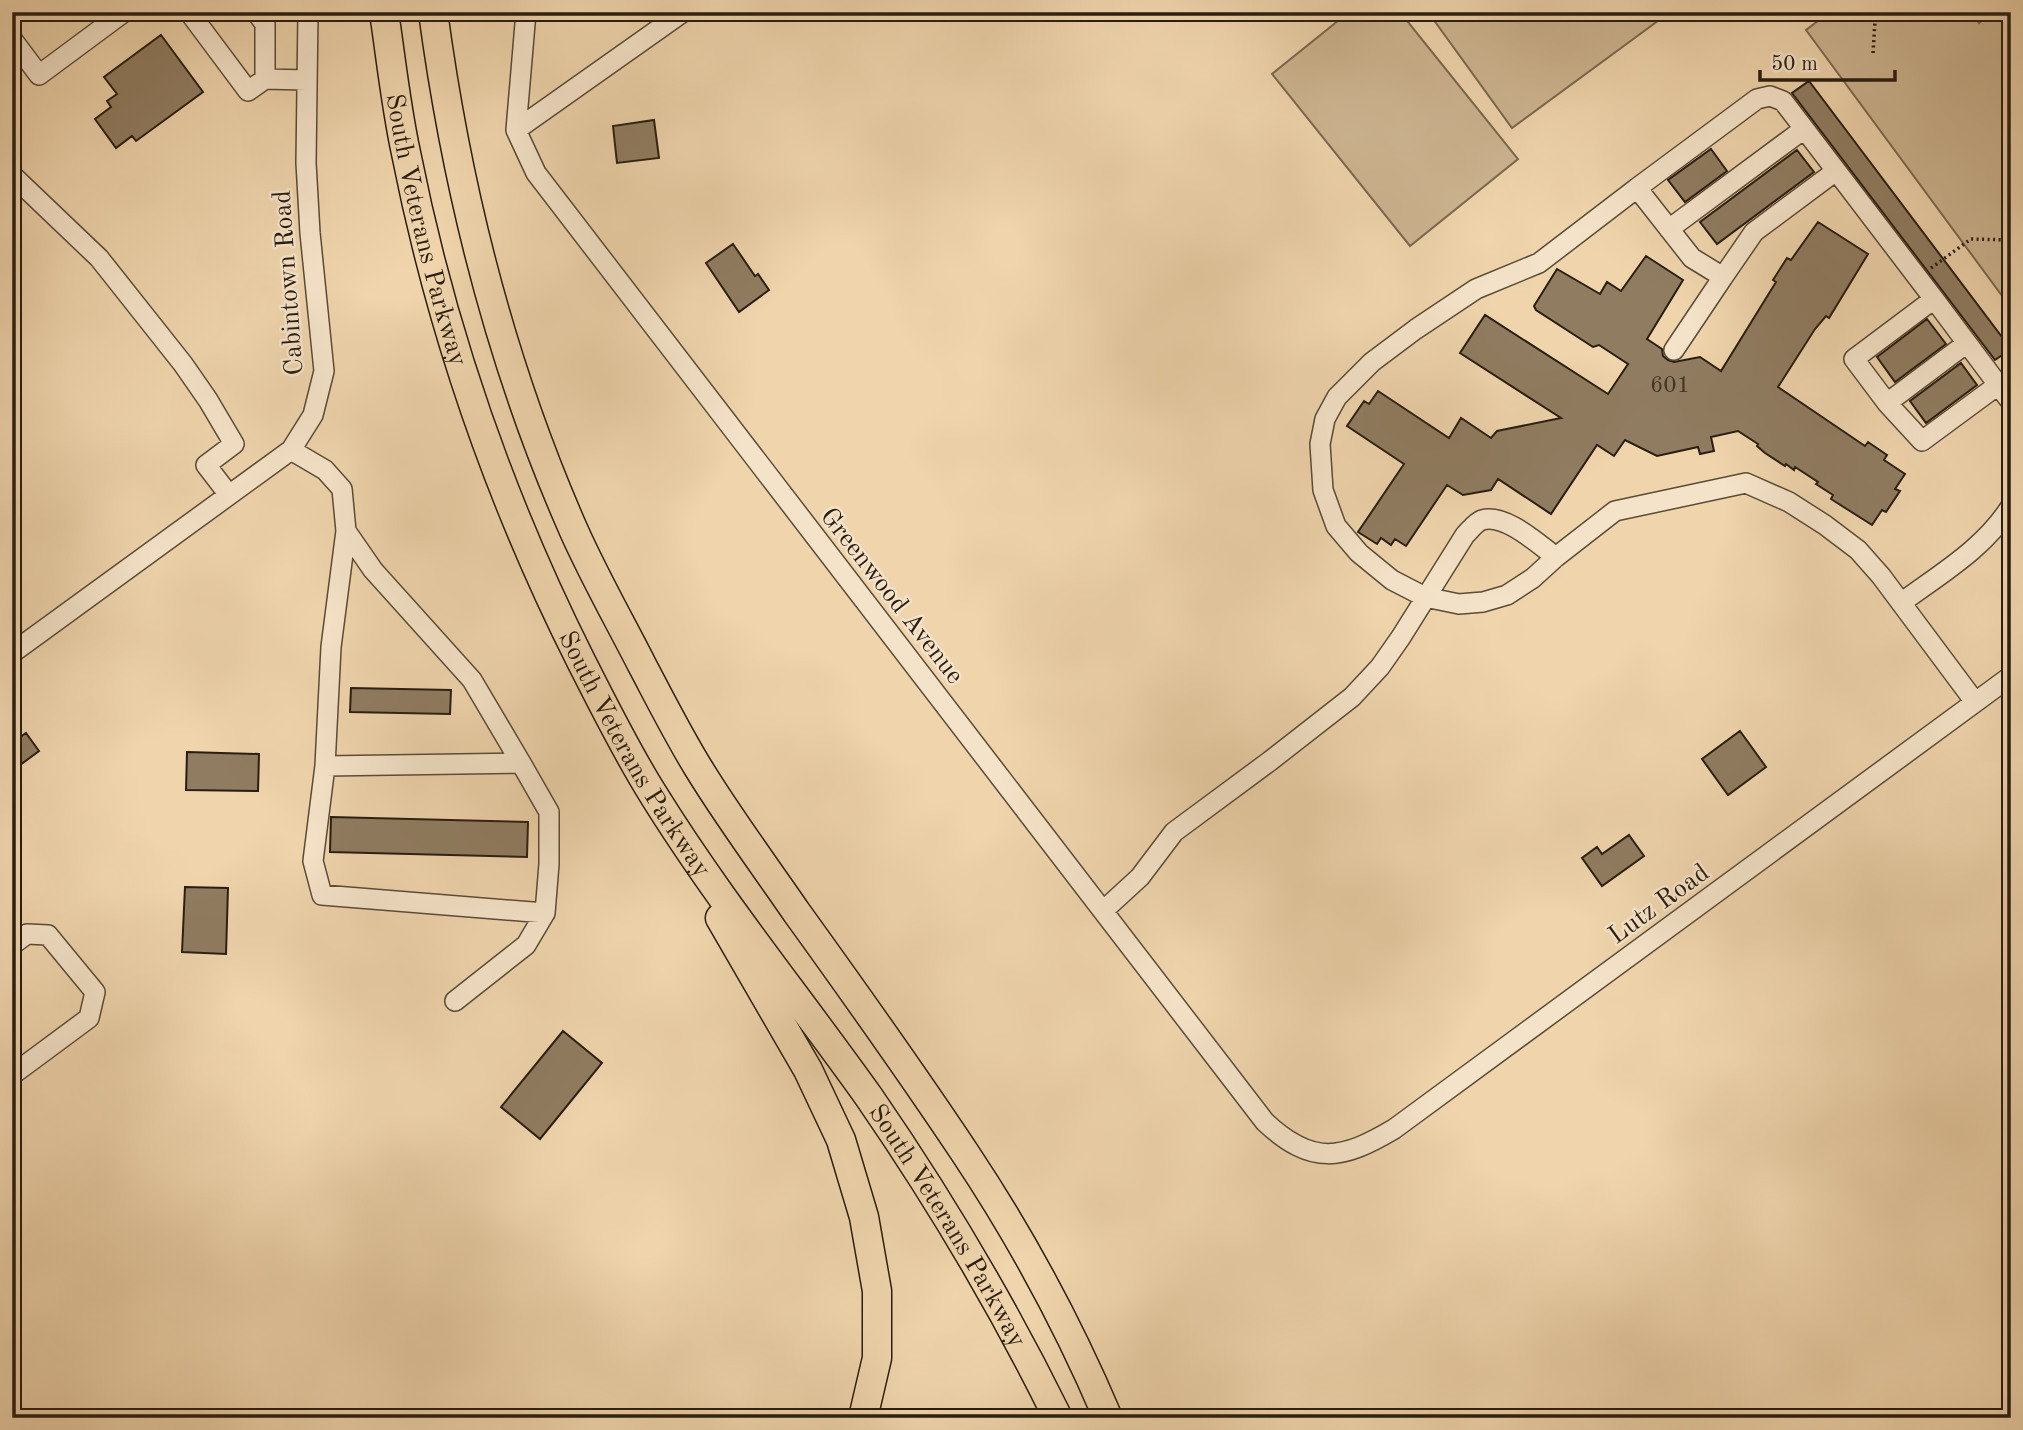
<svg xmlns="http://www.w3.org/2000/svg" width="2023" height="1430" viewBox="0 0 2023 1430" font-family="'Old Standard TT',serif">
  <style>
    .green { fill: #cdb591; stroke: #7b6950; stroke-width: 2 }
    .building { fill: #907c61; stroke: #291d10; stroke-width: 2 }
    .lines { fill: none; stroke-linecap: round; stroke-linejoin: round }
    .minor-casing { stroke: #5a4b37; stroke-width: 22 }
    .highway-casing { stroke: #291d10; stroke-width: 31 }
    .path { stroke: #291d10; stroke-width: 3.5; stroke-dasharray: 2 3.5; stroke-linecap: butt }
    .minor { stroke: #f5e3c9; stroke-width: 19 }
    .highway { stroke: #efd4ac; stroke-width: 28 }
    .labels { text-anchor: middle; stroke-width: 5; stroke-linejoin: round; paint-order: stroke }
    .number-label { font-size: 23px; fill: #433524 }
    .street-label { font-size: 26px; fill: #291d10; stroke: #f5e3c9 }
  </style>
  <rect width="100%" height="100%" fill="#efd4ac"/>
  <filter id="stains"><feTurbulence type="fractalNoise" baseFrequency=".00286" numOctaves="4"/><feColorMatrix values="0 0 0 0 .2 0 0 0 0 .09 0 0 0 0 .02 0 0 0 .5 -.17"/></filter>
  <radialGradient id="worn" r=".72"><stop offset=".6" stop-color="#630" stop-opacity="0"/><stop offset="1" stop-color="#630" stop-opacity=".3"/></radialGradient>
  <!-- green -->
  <path class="green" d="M1349,12H1400L1518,159L1410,246L1272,74Z
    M1428,12H1670L1512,128Z
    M1830,12H1971L1979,23L1993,12H2011V308L1806,30Z"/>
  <!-- building -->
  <path class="building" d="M161,35L203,92L136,141L132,136L116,148L95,119L111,107L107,101L117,94L104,77Z
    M1809,81L2011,349L1995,360L1792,93Z
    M654,120L659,158L617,163L613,126Z
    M1711,149L1727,171L1685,202L1668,180Z
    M1797,150L1814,172L1717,244L1700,222Z
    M1818,222L1868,254L1829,318L1826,316L1815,329L1778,387L1865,446L1868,442L1887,455L1884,460L1905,474L1895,489L1900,491L1886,512L1882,510L1872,525L1831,499L1833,495L1816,484L1818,482L1795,467L1794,470L1786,464L1785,466L1765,453L1757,446L1758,444L1738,431L1711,437L1714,451L1700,454L1698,447L1657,456L1625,440L1614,456L1597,445L1551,514L1498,479L1491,490L1463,495L1447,485L1406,546L1395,539L1391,545L1381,538L1377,544L1358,532L1404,464L1347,426L1364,401L1369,404L1378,391L1449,438L1461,418L1491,438L1497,431L1561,418L1460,353L1485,315L1608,394L1628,364L1599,345L1593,347L1536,310L1534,306L1557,269L1600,294L1607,282L1621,291L1646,256L1683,280L1647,339L1662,349L1663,356L1668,360L1674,362L1700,357L1721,371L1776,282L1773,280L1787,258L1791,260Z
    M733,244L755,276L758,274L769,290L739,312L706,263Z
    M1927,319L1946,344L1895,382L1877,357Z
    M1961,363L1977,385L1926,423L1910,401Z
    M351,688L451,690L450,714L350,712Z
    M1740,731L1766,767L1728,795L1702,759Z
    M26,733L39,751L12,771V743Z
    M187,752L259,754L258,791L186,790Z
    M331,817L528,822L527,857L330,852Z
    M1629,835L1644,856L1602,886L1582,858L1597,847L1602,854Z
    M185,887L228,888L226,954L182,952Z
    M563,1031L602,1063L540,1139L501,1107Z"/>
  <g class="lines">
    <defs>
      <path id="minor" d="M189,12L248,91L265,79L306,80
        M256,12L265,24V79
        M526,12L516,130L536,173L1265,1122C1312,1166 1342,1160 1394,1129L2011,676
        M12,39L39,75L124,12
        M516,130L683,12
        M12,175L99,258L183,364L208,400L234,444L206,465L229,495
        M1669,229L1804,129
        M1723,277L1754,232L1836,171
        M1674,350L1723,277L1692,258L1637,188L1757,99L1770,96L1783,101L1934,299
        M1998,385L1922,441L1887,403L1854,359L1934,299L2011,402
        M1887,403L1967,343
        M291,450L325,470L342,489L346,531L331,647L325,766L313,861L322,895L545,913
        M1556,557L1533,578L1507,595L1483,602L1459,604L1425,597L1392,580L1359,553L1336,526L1323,490L1320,444L1325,419L1337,397L1372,362L1416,329L1476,289L1539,263L1637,188
        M1901,603C1940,574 1985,548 2011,506
        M12,653L291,450L313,415L324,371L310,233L306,163L308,12
        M325,766L521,763L472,680L373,570L346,531
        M1103,911L1140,877L1174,832L1270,761L1352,697L1380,667L1401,637L1465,535C1470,530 1476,522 1482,520C1505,513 1538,544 1556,557L1615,511L1746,483L1789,502L1825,525L1858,550L1881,576L1975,702
        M12,945L27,934L48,935L95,992L89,1018L12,1075
        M455,1001L526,945L545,913L549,864V812L521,763"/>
      <g id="highway">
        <path id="s1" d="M384,12C391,59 396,107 406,153C441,330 500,500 581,661C604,706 626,751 653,794C718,899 797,996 869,1097C940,1200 1003,1306 1058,1418"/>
        <path d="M433,12C457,190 501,366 574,531C594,576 619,620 642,665C660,699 678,735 699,769C729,818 764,865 797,913C854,992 911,1072 965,1153C1021,1237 1069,1326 1108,1418"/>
        <path d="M720,918L808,1070L841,1140L864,1217L877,1291V1358L863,1418"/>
      </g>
    </defs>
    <!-- minor casing -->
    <use href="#minor" class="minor-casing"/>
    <!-- highway casing -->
    <use href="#highway" class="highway-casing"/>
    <!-- path -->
    <path class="path" d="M1873,53L1875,21L1879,12
      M1931,268L1971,239L2011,240"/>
    <!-- minor -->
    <use href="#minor" class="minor"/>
    <!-- highway -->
    <use href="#highway" class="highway"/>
  </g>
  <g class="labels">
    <!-- number labels -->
    <g class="number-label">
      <text x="1670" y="392">601</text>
    </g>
    <!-- street labels -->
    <g class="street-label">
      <text dy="9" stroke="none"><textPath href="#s1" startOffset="222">South Veterans Parkway</textPath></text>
      <text transform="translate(287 283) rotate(-94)" y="9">Cabintown Road</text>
      <text transform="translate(893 595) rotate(52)" y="9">Greenwood Avenue</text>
      <text dy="9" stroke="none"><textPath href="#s1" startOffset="789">South Veterans Parkway</textPath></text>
      <text transform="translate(1658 903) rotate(-36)" y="9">Lutz Road</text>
      <text dy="9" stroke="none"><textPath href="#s1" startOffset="1356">South Veterans Parkway</textPath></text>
    </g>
  </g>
  <!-- margin -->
  <rect width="2023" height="1430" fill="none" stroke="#efd4ac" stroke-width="42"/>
  <rect x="14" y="14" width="1995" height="1402" fill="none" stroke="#291d10" stroke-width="3.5"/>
  <rect x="21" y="21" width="1981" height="1388" fill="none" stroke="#291d10" stroke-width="2"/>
  <!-- scale -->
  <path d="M1760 70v10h135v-10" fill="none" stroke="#291d10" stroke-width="3.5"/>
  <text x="1771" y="70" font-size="21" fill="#291d10" stroke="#f5e3c9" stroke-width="5" paint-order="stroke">50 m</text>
  <rect width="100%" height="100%" filter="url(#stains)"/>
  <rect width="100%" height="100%" fill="url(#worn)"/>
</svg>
